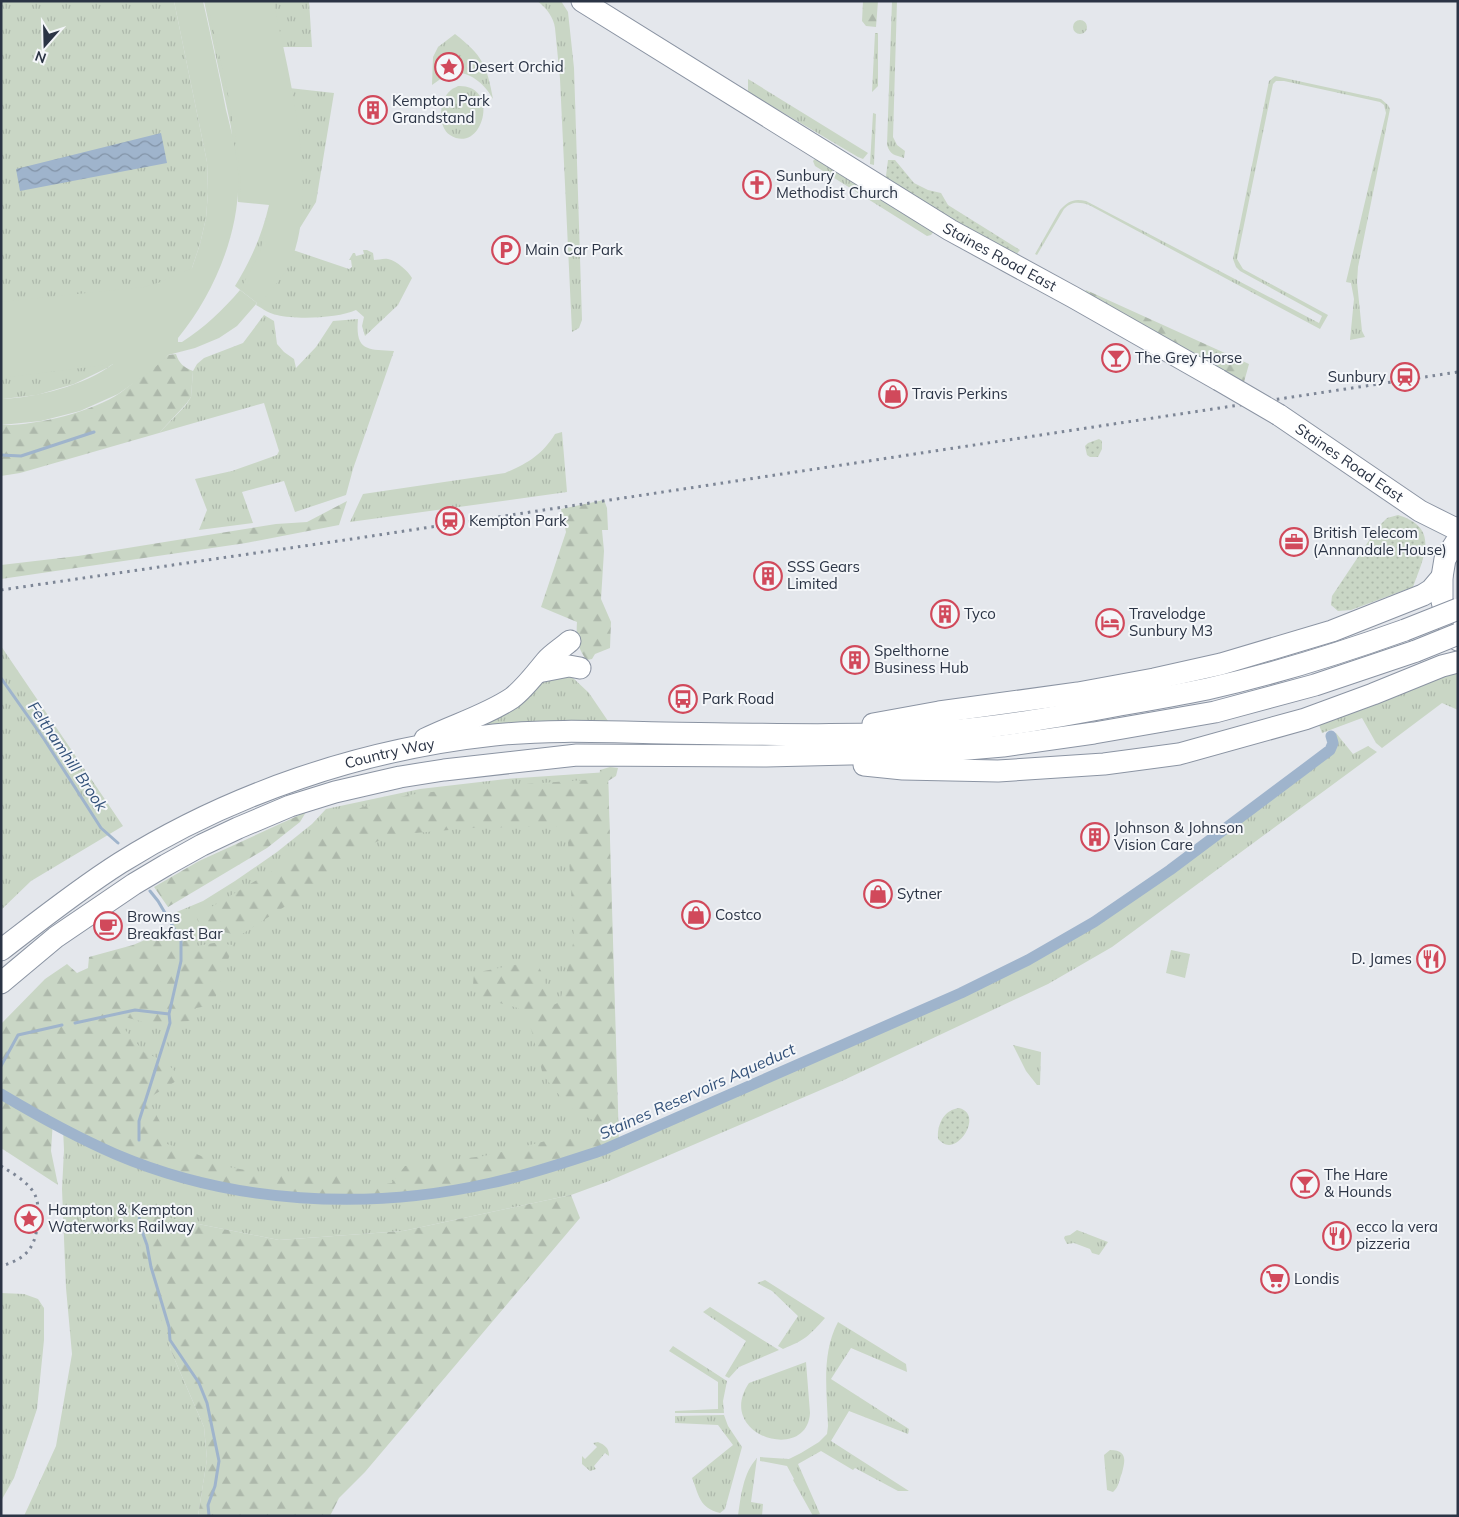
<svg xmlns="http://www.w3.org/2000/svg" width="1459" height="1517" viewBox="0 0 1459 1517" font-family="Mulish,sans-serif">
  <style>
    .grass { fill: url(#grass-tufts) }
    .forest { fill: url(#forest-firs) }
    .park { fill: url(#park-dots) }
    .pitch { fill: #c9d6c5 }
    .water { fill: url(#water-waves) }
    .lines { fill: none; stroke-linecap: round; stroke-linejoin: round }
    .stream { stroke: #9fb4cc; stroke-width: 3 }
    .canal { stroke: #9fb4cc; stroke-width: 11 }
    .highway-casing { stroke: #8b94a3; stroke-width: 23 }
    .highway { stroke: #fff; stroke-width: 21 }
    .rail { stroke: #7d8696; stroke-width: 3; stroke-dasharray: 2.5 5; stroke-linecap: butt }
    .highway-bridge-casing { stroke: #8b94a3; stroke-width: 23; stroke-linecap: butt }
    .highway-bridge { stroke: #fff; stroke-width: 21 }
    .labels { text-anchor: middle; stroke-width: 4; stroke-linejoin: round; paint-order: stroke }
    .poi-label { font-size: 15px; fill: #2b3445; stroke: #f4f6f9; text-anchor: start }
    .street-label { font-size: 15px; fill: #2b3445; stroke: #f4f6f9 }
    .water-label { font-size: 16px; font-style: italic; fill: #34527a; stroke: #f4f6f9 }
  </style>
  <defs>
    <pattern id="grass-tufts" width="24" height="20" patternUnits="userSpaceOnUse" patternTransform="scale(1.25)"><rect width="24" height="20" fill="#c9d6c5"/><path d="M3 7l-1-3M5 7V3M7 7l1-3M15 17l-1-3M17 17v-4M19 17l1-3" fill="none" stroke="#adb8ab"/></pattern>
    <pattern id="forest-firs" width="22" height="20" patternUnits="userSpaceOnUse" patternTransform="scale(1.25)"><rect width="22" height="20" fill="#c9d6c5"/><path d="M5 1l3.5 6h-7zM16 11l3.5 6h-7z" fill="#adb8ab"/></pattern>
    <pattern id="park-dots" width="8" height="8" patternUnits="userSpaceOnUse" patternTransform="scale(1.25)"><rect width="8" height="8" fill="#c9d6c5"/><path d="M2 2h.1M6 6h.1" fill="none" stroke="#adb8ab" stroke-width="1.8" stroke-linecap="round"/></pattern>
    <pattern id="water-waves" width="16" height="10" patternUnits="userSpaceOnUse" patternTransform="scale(1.25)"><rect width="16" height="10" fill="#9fb4cc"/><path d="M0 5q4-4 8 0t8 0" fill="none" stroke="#8293a7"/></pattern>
  </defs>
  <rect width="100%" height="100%" fill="#e4e7ec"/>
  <!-- grass -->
  <path class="grass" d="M1,1H174L207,162L208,192L206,218L200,244L190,274L161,324L137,347L107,368L74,384L37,395L3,399H1Z
    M204,1H309L312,47H281L289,88L334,93L316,202L298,231L293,250L349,269L352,267L351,260H349L353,253H355L356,256L364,254L363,250H367L373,253L374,260C378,260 384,258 388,259C397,261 408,271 412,278L398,305L365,336L362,326L364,317L356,310C339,318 297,320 277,315C270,314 263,309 256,305L257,303L235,286C251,260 262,235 269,205L238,202L231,127Z
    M537,1H561L568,12L574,68L582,320L579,328L572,332L560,79L555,28C554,18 546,7 537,1Z
    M892,1H897L893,137L897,145L905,151L904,158C895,155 890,155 887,145Z
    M1073 27a7 7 0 1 1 14 0a7 7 0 1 1-14 0Z
    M875,33H878V86L872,92Z
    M455,34C482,55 487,65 493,99C484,83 466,67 446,75C441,78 437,82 432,85L433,57L438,47Z
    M1275,76L1381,99L1388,105L1390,109L1358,267L1357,282L1362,331L1365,337L1350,340L1354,299L1351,283L1346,282L1386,113L1384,105L1380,102L1284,81H1276L1273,84L1237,259L1243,269L1328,315L1320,329L1089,205C1079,202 1072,201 1064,209L1037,255L1035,254L1060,210C1068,201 1074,198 1086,201L1319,323L1322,316L1240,271L1236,267L1233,259L1269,81Z
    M748,79L868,153L863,159L858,157L748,92Z
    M458,86C502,84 482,156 450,135C437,127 439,99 451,90C453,88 455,88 458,86Z
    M873,113L876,114L874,165L870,164Z
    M817,157L935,230L931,235L927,236L815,166L813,161Z
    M264,315L274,321L277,344L284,352L294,359L296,368L316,347L333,321L358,319C355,352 368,349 394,351L353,469L346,495L295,512L284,481L242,492L253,523L199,530L207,510L195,479L232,471L277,455L279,451L264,403L159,433L186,405L191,397L193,371L197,364L204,358L243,343Z
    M562,432L567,492L350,522L363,494L505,473C528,463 542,455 555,434Z
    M1,646L123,826L31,881L1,910Z
    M1450,674H1458V710L1442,703L1382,748L1376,743L1362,718L1322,733L1319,725Z
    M543,676H571L589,693L608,721L474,726Z
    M1336,733L1353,754L1368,746L1377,752L1112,947L1048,984L844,1080L609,1181L571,1195L403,1231L279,1240L133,1211L171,1351L204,1427L207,1459L198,1516H24L56,1446L72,1354L66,1288L62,1189L64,1150L63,1128L66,1117L67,1036L181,940L167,916L203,901L235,881L277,852L312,824L326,809L420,789L506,779L608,772L619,1143L961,993L1028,960L1094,922L1170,870L1330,750L1333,743L1331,736Z
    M1171,950L1190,954L1185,978L1166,973Z
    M1013,1045L1041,1052L1040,1085H1037L1026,1071Z
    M1077,1230L1108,1242L1099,1255L1092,1253L1090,1249L1074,1243L1067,1244L1064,1238L1065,1236L1070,1235Z
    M765,1280L825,1318C809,1336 805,1340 783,1349L778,1346L798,1316L772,1291L757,1283Z
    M1,1293L24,1294L38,1299L44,1308V1340L37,1409L14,1478L1,1501Z
    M710,1307L779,1350L739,1367L729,1378L725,1376L746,1341L703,1312Z
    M838,1322L906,1364L907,1372L851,1348L831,1379L909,1429L908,1434L849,1411L831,1441L909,1491H898L855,1468L853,1470L821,1451L798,1464L820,1514L813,1516L793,1480L794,1479L787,1466L760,1461V1457L789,1459L801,1453L819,1442L827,1434L828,1426C827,1391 821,1354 838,1322Z
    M673,1346L727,1381L723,1401L724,1413H675V1411L718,1409V1382L669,1351Z
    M806,1362L810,1413C807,1464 714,1435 749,1383Z
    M724,1415L728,1426L742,1447L725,1509L720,1513C699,1508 699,1495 692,1478L733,1445L718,1425L675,1423V1416Z
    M598,1442C605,1445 609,1448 609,1456L605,1453L594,1466L596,1469L590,1471L582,1464V1456L585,1459L597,1447L593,1443Z
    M1110,1450C1128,1450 1125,1461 1122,1473C1119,1480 1119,1487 1113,1492L1107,1490L1104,1455Z
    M757,1458L751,1502L763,1504L762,1516H738C741,1496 743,1473 757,1458Z"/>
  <!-- forest -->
  <path class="forest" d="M863,1H878L876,27L866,26L862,21Z
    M1086,290L1249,364L1244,382L1082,297Z
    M176,354C179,363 183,367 193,371L191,397L186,404L159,433L20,473L1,476V425C35,426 92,412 120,393C136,381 152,367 168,355Z
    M604,500L607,508L608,530H602L604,551L601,599L611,622L610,648L595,654L592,659L587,660C577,649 576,635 577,622L541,607L566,532L561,509Z
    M347,501L339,525L246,543L1,579V565L78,556L276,524L307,522Z
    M610,767L618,768L616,776L608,781L618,1129L601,1125L568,1106L543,1075L530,1025L518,1008L481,998L473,985L474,973L534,961C546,973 545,990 553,1005L560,1002L574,939L567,826L472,828L392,835L358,850L330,871L326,882L295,900L239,936L201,926L196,916L274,870L340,816L363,807L408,795L456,789L599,779L600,770Z
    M306,812L300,822L267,848L168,907L154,887L199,861Z
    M185,923L194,924L189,934L191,947L214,943L233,945L213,1005L196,1008L190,1021L155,1025L121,1016V1025L145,1053L165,1061L181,1078L152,1096L150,1103L160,1122L167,1144L194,1153L228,1167L275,1175L314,1173L340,1176L354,1189L392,1183L405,1166L484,1156L554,1139H604L606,1145L570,1158L493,1179L414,1191L349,1196L236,1194L157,1173L119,1152L100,1149L86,1136L53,1120L51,1151L58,1185L1,1148V1024L45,979L67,964L77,973L88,968L89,957L133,945Z
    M571,1195L580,1218L365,1472L339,1498L330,1516H198L207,1459L204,1427L171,1351L145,1267L133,1211L279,1240L403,1231Z"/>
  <!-- park -->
  <path class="park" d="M888,160H895L914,183L928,190L941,193L948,205L1020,250L1015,256L885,184Z
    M1099,439L1102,441V449L1098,457H1090L1087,455L1085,446L1088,443Z
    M1398,515C1440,528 1424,556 1413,587L1351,610L1338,611L1331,605L1332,596L1378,527L1387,518Z
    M959,1108C980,1113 965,1144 949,1145C945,1145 941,1142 938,1139C937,1124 944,1110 959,1108Z"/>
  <!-- pitch -->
  <path class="pitch" d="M174,1H203C211,37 219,73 226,110C231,130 237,152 238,173C241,231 214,294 178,338V342H182C204,328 223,310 240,290L257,303L237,326L219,338L195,348L168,355L151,371L118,394L80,411L41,421L1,425V399C35,398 86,385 113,364L1,378V302L144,287L158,283L192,268L200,244L206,218L208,192L207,162Z
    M207,1H273C289,73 318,186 293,256C287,274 272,288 261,303L241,288L260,253L270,204L241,201C241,133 221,67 207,1Z"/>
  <!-- water -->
  <path class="water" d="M161,133L167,163L20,191L16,169Z"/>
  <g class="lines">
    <!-- stream -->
    <path class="stream" d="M1,455L21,456L94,432
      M1,678L44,739L101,828L118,843
      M75,1023L135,1010L169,1014
      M1,1066L18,1035L62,1025
      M139,1140V1121L170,1023L169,1014L181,961V940L158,901L150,891
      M140,1208L139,1223L147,1245L151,1267L169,1327L170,1340L199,1383L207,1403L219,1461L215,1486L208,1505L209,1516"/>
    <!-- canal -->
    <path class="canal" d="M1,1094C38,1116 76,1137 115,1154C232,1204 367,1211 491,1183C529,1175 566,1162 603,1150L961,993L1028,960L1094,922L1170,870L1330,750L1333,743L1331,736"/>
    <defs>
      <g id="highway">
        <path id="s1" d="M582,1L950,230L1073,297L1219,380"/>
        <path id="s2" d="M1279,415L1420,511L1452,527L1458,528"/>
        <path d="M1458,539L1445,559L1442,577V601L1447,622L1458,640"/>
        <path d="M538,672L569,666L580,668"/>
        <path d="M873,724L939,712L1078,693L1154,679L1221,664L1332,631L1423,595L1431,590L1442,577"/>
        <path d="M425,739C453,725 485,716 512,698C525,688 536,673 546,661C552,654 562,648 570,641"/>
        <path d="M864,765L903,769L998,771L1104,764L1179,754L1305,719L1373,694L1442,666L1458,662"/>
        <path id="s3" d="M1,950C40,920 79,889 120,863C232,793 363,749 494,735C551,729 608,732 664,733C758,734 851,737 945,731C1003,727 1062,716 1120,705C1149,700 1178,695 1207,689C1274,674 1341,653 1405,630"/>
        <path d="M1,983L56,937L134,884L166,865L202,845L238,828L290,806L335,792L400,777L444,770L577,755L766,756L933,752L1003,746L1094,733L1215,712L1315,685L1416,651"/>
      </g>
    </defs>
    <!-- highway casing -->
    <use href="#highway" class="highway-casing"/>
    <!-- highway -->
    <use href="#highway" class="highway"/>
    <!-- rail -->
    <path class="rail" d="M1,590L345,540L1458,372
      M1,1166C12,1173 27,1181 34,1193C38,1200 38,1207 38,1215C37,1244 30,1258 1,1266"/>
    <defs>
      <path id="highway-bridge" d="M1219,380L1279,415
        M1405,630L1458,609
        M1416,651L1458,634"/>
    </defs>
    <!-- highway-bridge casing -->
    <use href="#highway-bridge" class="highway-bridge-casing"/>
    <!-- highway-bridge -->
    <use href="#highway-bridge" class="highway-bridge"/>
  </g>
  <!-- icons -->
  <defs>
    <symbol id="sight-ring" viewBox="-11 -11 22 22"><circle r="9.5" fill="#f4f6f9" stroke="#d1495b" stroke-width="1.5"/><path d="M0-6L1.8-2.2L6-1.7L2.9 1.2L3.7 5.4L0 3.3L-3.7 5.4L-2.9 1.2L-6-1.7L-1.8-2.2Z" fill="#d1495b"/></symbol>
    <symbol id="building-ring" viewBox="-11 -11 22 22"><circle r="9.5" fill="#f4f6f9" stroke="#d1495b" stroke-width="1.5"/><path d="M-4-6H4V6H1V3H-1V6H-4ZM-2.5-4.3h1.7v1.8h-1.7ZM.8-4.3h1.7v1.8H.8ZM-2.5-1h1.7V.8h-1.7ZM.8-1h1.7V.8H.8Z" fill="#d1495b"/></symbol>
    <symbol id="church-ring" viewBox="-11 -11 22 22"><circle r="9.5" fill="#f4f6f9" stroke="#d1495b" stroke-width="1.5"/><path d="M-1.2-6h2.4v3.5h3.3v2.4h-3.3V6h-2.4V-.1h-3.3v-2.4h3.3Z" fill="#d1495b"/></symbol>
    <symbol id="parking-ring" viewBox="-11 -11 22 22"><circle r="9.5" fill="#f4f6f9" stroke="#d1495b" stroke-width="1.5"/><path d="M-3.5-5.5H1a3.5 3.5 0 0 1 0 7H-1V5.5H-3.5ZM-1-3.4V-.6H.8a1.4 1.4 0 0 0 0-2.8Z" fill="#d1495b"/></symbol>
    <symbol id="bar-ring" viewBox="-11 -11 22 22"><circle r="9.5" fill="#f4f6f9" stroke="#d1495b" stroke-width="1.5"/><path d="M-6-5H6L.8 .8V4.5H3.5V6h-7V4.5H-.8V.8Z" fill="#d1495b"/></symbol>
    <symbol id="station-ring" viewBox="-11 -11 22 22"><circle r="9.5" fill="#f4f6f9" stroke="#d1495b" stroke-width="1.5"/><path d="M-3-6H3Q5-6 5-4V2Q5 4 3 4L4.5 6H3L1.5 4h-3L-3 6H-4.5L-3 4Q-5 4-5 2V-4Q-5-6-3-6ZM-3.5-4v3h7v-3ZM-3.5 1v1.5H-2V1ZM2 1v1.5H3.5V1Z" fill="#d1495b"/></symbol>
    <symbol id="shop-ring" viewBox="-11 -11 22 22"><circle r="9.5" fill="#f4f6f9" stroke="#d1495b" stroke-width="1.5"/><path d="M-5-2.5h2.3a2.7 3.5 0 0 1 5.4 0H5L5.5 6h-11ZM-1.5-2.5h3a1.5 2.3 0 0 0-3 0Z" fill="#d1495b"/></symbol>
    <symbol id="office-ring" viewBox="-11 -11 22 22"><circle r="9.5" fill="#f4f6f9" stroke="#d1495b" stroke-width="1.5"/><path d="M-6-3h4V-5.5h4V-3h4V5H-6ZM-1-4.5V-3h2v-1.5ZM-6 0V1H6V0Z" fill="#d1495b"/></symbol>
    <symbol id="hotel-ring" viewBox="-11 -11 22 22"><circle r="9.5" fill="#f4f6f9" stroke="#d1495b" stroke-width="1.5"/><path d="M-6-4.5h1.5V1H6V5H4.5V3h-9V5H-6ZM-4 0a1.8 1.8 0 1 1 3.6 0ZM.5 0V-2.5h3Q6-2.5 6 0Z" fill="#d1495b"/></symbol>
    <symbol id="bus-ring" viewBox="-11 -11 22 22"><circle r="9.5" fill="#f4f6f9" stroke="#d1495b" stroke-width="1.5"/><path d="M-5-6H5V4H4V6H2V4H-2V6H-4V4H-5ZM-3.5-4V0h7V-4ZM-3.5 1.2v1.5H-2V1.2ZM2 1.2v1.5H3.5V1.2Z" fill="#d1495b"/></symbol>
    <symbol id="cafe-ring" viewBox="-11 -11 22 22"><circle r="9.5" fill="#f4f6f9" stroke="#d1495b" stroke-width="1.5"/><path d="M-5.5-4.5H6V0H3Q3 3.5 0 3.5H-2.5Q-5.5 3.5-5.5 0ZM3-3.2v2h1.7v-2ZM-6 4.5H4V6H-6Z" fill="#d1495b"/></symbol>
    <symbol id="restaurant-ring" viewBox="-11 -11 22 22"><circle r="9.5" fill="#f4f6f9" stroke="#d1495b" stroke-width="1.5"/><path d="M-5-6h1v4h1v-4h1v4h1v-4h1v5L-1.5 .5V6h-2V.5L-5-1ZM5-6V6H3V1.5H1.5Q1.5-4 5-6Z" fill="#d1495b"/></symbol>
    <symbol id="supermarket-ring" viewBox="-11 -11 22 22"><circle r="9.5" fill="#f4f6f9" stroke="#d1495b" stroke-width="1.5"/><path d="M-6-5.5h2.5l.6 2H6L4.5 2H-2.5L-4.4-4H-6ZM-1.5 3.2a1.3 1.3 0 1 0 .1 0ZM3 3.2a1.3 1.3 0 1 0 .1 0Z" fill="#d1495b"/></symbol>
  </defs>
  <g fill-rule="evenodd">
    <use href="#sight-ring" x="433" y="51" width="32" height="32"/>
    <use href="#building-ring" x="357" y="94" width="32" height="32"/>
    <use href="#church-ring" x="741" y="169" width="32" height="32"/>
    <use href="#parking-ring" x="490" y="234" width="32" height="32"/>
    <use href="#bar-ring" x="1100" y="342" width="32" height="32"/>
    <use href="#station-ring" x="1389" y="361" width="32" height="32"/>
    <use href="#shop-ring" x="877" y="378" width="32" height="32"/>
    <use href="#station-ring" x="434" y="505" width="32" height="32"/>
    <use href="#office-ring" x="1278" y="526" width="32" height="32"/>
    <use href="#building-ring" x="752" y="560" width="32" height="32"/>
    <use href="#building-ring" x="929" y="598" width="32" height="32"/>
    <use href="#hotel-ring" x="1094" y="607" width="32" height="32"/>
    <use href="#building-ring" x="839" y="644" width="32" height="32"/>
    <use href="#bus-ring" x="667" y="683" width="32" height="32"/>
    <use href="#building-ring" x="1079" y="821" width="32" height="32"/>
    <use href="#shop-ring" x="862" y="878" width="32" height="32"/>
    <use href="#shop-ring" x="680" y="899" width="32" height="32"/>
    <use href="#cafe-ring" x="92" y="910" width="32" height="32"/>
    <use href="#restaurant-ring" x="1415" y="943" width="32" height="32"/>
    <use href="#bar-ring" x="1289" y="1168" width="32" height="32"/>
    <use href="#sight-ring" x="13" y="1203" width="32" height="32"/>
    <use href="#restaurant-ring" x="1321" y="1220" width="32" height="32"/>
    <use href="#supermarket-ring" x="1259" y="1263" width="32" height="32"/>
  </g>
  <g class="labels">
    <!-- poi labels -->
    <g class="poi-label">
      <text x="468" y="72">Desert Orchid</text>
      <text x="392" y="106">Kempton Park<tspan x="392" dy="17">Grandstand</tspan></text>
      <text x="776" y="181">Sunbury<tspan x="776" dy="17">Methodist Church</tspan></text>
      <text x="525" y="255">Main Car Park</text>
      <text x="1135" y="363">The Grey Horse</text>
      <text x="1386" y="382" text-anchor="end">Sunbury</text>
      <text x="912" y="399">Travis Perkins</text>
      <text x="469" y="526">Kempton Park</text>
      <text x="1313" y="538">British Telecom<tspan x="1313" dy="17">(Annandale House)</tspan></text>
      <text x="787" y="572">SSS Gears<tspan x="787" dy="17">Limited</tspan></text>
      <text x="964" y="619">Tyco</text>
      <text x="1129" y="619">Travelodge<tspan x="1129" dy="17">Sunbury M3</tspan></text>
      <text x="874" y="656">Spelthorne<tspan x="874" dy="17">Business Hub</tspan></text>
      <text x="702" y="704">Park Road</text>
      <text x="1114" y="833">Johnson &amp; Johnson<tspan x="1114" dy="17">Vision Care</tspan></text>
      <text x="897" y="899">Sytner</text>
      <text x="715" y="920">Costco</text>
      <text x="127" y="922">Browns<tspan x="127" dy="17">Breakfast Bar</tspan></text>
      <text x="1412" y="964" text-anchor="end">D. James</text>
      <text x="1324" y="1180">The Hare<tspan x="1324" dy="17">&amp; Hounds</tspan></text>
      <text x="48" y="1215">Hampton &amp; Kempton<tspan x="48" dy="17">Waterworks Railway</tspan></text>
      <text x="1356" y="1232">ecco la vera<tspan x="1356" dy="17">pizzeria</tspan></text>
      <text x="1294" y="1284">Londis</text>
    </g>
    <!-- street labels -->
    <g class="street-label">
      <text dy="5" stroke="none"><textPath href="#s1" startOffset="490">Staines Road East</textPath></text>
      <text dy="5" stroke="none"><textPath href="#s2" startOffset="85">Staines Road East</textPath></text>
      <text dy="5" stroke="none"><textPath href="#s3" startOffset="440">Country Way</textPath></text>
    </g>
    <!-- water labels -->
    <g class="water-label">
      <text transform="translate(68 756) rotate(56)" y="6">Felthamhill Brook</text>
      <text transform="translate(697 1091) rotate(-24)" y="6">Staines Reservoirs Aqueduct</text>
    </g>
  </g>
  <!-- border -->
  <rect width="1459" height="1517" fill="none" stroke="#2b3445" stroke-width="5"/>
  <!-- north arrow -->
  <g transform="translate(45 45) rotate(200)" stroke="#f4f6f9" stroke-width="4" paint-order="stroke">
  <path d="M0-4L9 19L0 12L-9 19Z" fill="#2b3445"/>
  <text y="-8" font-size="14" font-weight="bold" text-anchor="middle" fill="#2b3445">N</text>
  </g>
</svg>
